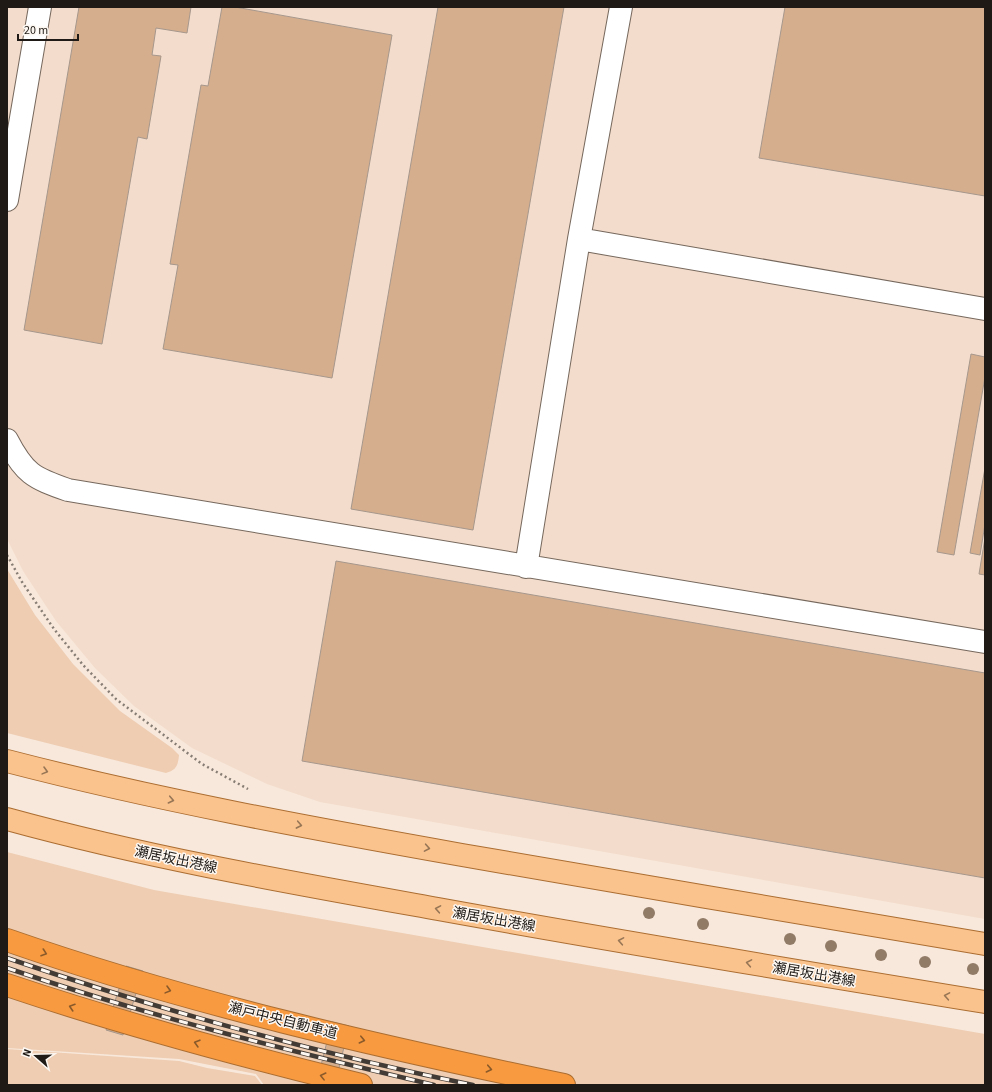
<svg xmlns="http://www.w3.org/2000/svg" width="992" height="1092" viewBox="0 0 992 1092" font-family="'Source Sans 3','Noto Sans JP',sans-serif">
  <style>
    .built { fill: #f3dccb }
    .green { fill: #eecdb2 }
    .building { fill: #d5ae8e; stroke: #a6978c }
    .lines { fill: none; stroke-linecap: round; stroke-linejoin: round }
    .minor-casing { stroke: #76685d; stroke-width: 24 }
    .major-casing { stroke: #ab6d31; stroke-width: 24 }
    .highway-casing { stroke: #ab6d31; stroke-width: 24 }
    .path { stroke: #877d74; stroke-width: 2.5; stroke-dasharray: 2 3; stroke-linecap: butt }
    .minor { stroke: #fff; stroke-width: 22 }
    .major { stroke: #fac28c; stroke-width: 22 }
    .highway { stroke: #f79a40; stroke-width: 22 }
    .rail-casing { stroke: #423b35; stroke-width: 4.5 }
    .rail { stroke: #fdf7f2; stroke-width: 3; stroke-dasharray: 9; stroke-linecap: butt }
    .tree { fill: #917b67 }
    .oneway { stroke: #977656 }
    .oneway2 { stroke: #8b5a2a }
    .labels { text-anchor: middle; stroke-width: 3; stroke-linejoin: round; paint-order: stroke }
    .street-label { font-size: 14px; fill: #1f1a15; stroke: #fdf7f2 }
  </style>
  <rect width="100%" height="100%" fill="#f8e8db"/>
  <!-- built -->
  <path class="built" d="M7,7H985V919L320,802L267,784L192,748L134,706L95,668L56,621L23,571L7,539Z"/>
  <!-- green -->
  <path class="green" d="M7,569L35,615L73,664L120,711L172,748L179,755C178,766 176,770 166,773L7,733Z
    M7,852L154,890L985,1034V1085H264L256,1074L179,1059L7,1048Z
    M7,1049L179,1061L207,1068L255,1076L262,1085H7Z"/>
  <!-- building -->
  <path class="building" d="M79,7H191L187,33L156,28L152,55L161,56L147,139L138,137L102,344L24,330Z
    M222,7H235L392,35L332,378L163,349L178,265L170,264L201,85L208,86Z
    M438,7H564L473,530L351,509Z
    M785,7H985V196L759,158Z
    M971,354L985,357V377L954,555L937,552Z
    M985,468V524L980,555L970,553Z
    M985,538V575L979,574Z
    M336,561L985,673V878L302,761Z
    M126,966L143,971L123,1035L106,1030Z
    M332,1022L349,1026L335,1085H316Z"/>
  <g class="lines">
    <defs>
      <path id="minor" d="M7,200L40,7
        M579,239L985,309
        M7,440C24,473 33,478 68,490L985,642
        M526,567L579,239L621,7"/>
      <path id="major" d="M7,761C157,800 310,828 462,855C636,885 811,915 985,944
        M7,819C149,858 293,883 438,909C620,942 802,972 985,1002"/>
      <path id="highway" d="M7,940C188,1003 376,1046 564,1085
        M7,985C123,1024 242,1056 361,1085"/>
    </defs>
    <!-- minor casing -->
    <use href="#minor" class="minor-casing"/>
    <!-- major casing -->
    <use href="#major" class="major-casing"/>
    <!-- highway casing -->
    <use href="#highway" class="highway-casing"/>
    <!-- path -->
    <path class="path" d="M7,555L22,582L54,629L83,665L116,699L202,764L248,789"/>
    <!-- minor -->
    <use href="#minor" class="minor"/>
    <!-- major -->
    <use href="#major" class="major"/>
    <!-- highway -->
    <use href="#highway" class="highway"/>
    <defs>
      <path id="rail" d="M7,958C159,1010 316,1053 473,1085
        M7,968C147,1016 290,1051 434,1085"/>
    </defs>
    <!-- rail casing -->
    <use href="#rail" class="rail-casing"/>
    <!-- rail -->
    <use href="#rail" class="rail"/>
  </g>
  <!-- trees -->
  <g class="tree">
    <circle cx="649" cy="913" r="6"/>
    <circle cx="703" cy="924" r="6"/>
    <circle cx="790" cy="939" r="6"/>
    <circle cx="831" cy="946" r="6"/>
    <circle cx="881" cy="955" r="6"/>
    <circle cx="925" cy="962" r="6"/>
    <circle cx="973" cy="969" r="6"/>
  </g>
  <!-- one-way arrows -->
  <defs><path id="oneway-chevron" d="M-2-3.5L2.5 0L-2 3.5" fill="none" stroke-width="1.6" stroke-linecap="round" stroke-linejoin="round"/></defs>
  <g class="oneway">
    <use href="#oneway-chevron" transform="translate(45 771) rotate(15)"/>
    <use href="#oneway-chevron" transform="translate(171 800) rotate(12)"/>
    <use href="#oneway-chevron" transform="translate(299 825) rotate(11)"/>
    <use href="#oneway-chevron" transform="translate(427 848) rotate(10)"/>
    <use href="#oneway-chevron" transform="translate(438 909) rotate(-170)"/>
    <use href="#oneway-chevron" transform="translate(621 941) rotate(-170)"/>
    <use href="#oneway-chevron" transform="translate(749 963) rotate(-170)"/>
    <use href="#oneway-chevron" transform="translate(947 996) rotate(-170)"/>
  </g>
  <g class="oneway2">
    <use href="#oneway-chevron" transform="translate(44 953) rotate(19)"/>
    <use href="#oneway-chevron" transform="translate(168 990) rotate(15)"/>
    <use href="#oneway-chevron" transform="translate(72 1007) rotate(-162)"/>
    <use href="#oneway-chevron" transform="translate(362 1040) rotate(13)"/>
    <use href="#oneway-chevron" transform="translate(197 1043) rotate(-164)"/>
    <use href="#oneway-chevron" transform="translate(489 1069) rotate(12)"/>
    <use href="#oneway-chevron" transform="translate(323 1076) rotate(-166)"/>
  </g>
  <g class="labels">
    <!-- street labels -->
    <g class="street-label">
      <text transform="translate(176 859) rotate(12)" y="5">瀬居坂出港線</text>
      <text transform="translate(494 919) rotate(10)" y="5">瀬居坂出港線</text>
      <text transform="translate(814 974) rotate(10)" y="5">瀬居坂出港線</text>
      <text transform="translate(283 1020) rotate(14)" y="5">瀬戸中央自動車道</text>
    </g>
  </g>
  <!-- border -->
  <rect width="992" height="1092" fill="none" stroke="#1f1a15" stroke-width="16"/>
  <!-- north arrow -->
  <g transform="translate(36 1056) rotate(290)" stroke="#fdf7f2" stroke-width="3" paint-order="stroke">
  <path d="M0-3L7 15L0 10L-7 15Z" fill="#1f1a15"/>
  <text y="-6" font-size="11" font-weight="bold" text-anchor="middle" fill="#1f1a15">N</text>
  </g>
  <!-- scale -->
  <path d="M18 34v6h60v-6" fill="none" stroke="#1f1a15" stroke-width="2"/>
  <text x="24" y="34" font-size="12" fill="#1f1a15" stroke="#fdf7f2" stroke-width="3" paint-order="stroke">20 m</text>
</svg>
